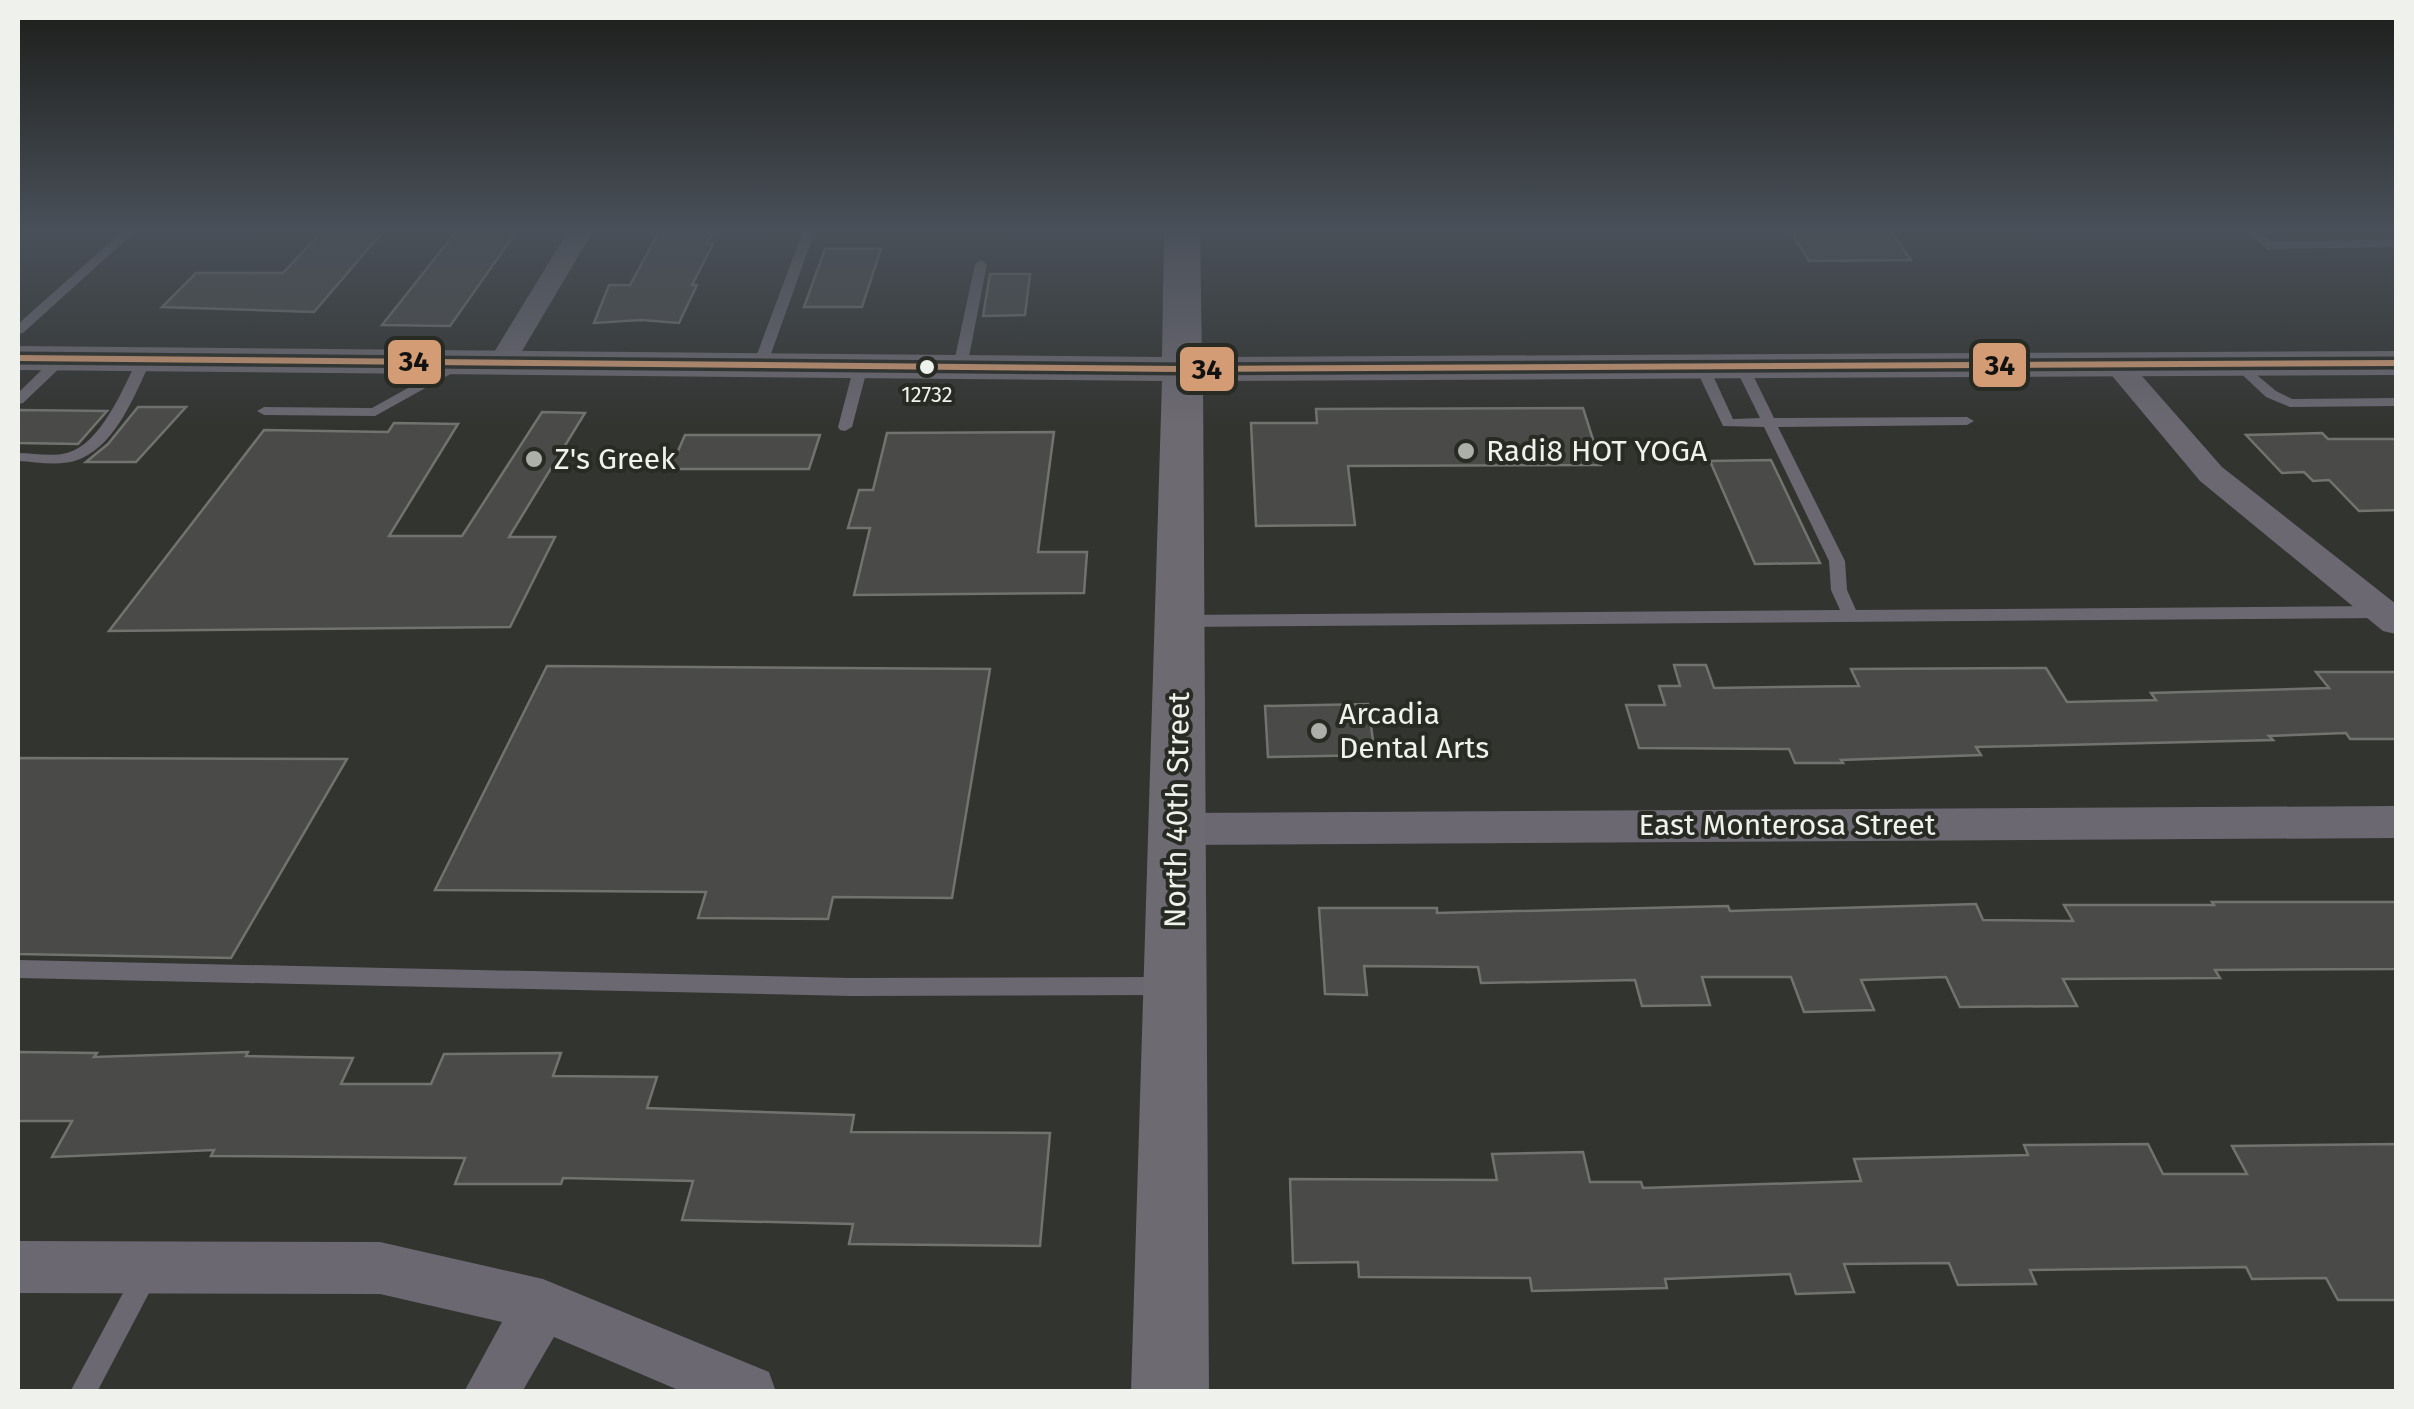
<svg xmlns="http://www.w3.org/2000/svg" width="2414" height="1409" viewBox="0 0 2414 1409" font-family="'Fira Sans',sans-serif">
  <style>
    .building { fill: #4a4b48; stroke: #71736f; stroke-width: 2.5 }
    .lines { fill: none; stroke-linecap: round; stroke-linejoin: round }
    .service { fill: #6b6871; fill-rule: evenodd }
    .minor { fill: #6b6871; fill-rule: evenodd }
    .secondary { fill: #6e6a72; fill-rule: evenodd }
    .bus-1-casing { stroke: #282b24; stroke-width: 7 }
    .bus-1 { fill: #d39c74; fill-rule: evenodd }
    .bus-dot { fill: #eff1ec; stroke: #282b24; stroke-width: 4 }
    .poi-dot { fill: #adafaa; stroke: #282b24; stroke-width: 4 }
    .labels { text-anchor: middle; stroke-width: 8; stroke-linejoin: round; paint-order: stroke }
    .far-bus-label { font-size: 22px; fill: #eff1ec; stroke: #282b24 }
    .poi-label { font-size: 30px; fill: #eff1ec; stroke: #282b24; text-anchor: start }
    .street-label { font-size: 30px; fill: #eff1ec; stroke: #282b24 }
    .line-badge { stroke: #282b24; stroke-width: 4 }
    .pale-badge-label { font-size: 28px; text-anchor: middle; font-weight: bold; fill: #111 }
  </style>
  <rect width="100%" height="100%" fill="#323430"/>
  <!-- building -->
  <path class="building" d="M325,228H386L314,312L162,307L196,273H283Z
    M459,228H519L450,326L382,325Z
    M661,228H715L707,244H713L692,285H697L679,323L641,320L594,323L609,285H630Z
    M1789,228H1888L1911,260L1809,261Z
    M825,249H881L862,307H804Z
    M990,274H1030L1025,315L983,316Z
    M138,407H186L136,462H86L108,444Z
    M1583,408L1601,465L1348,466L1355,525L1256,526L1251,423H1317L1316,409Z
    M18,410L107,411L78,444L18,443Z
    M542,412L585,413L509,537H555L510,627L109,631L264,430L388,432L394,423L458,424L389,536H462Z
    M1054,432L1038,552H1087L1084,593L854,595L870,528H848L859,490H873L887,433Z
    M2322,433L2328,439H2396V510L2359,511L2329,480L2313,481L2304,472L2282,473L2246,435Z
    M685,435H820L809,469H670Z
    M1771,460L1820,563L1755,564L1710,461Z
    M1674,665H1706L1714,688L1859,686L1851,669L2046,668L2067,702L2156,700L2151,693L2329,688L2316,672H2396V739H2350L2346,733L2269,736L2273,740L1976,747L1981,755L1841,760L1843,763H1795L1789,749L1639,748L1626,705H1665L1659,686H1680Z
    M547,666L990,669L952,898L833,897L828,919L698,918L706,892L435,890Z
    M1368,704L1375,755L1268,757L1265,706Z
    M18,758L347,759L231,958L18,954Z
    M2212,902H2396V969L2215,970L2220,978L2063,979L2077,1006L1960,1007L1946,977L1861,980L1874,1010L1804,1012L1791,977H1702L1710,1005L1642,1006L1635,980L1481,983L1478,967L1364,966L1367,995L1325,994L1319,908H1437V913L1728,906L1730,911L1976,904L1983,920L2073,921L2064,905H2214Z
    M18,1052L97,1053L94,1057L248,1052L246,1056L353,1058L341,1084H431L444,1054L561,1053L553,1076L657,1077L647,1108L854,1115L851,1132L1050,1133L1040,1246L849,1244L853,1224L682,1220L693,1181L563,1178L561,1184H455L465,1158L211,1156L214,1150L52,1157L72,1121H18Z
    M2148,1144L2163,1174H2247L2232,1146L2396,1144V1300H2338L2326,1278L2252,1279L2246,1267L2030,1270L2036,1284L1958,1285L1949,1263L1844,1264L1854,1292L1796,1294L1790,1274L1665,1279L1667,1288L1532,1291L1530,1278L1359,1277L1358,1262L1293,1263L1290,1179L1497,1180L1492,1154L1583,1152L1590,1182H1641L1643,1188L1861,1181L1854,1159L2028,1155L2024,1145Z"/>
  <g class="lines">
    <!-- service -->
    <path class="service" d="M126,228H139L23,333L18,334V324Z
      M804,228H816L767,365L765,368H755L753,365Z
      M2242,228H2255L2270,241L2396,240V247L2267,249Z
      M981,260L987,264L967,367L960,371L953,367L975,264Z
      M62,354L69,358L67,361L23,403L18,404V393L57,355Z
      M145,354L152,358C136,392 117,444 80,459C61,467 38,462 18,461V453C33,453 52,457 67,453C101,444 124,387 138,358Z
      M460,359L465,360V366L375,416L264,415L257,411L264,407L372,408Z
      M2239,360L2276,391L2292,399L2396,398V406L2290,407L2266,397L2234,367L2232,364Z
      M861,362L868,366L852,427L845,431L840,430L838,427L854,366Z
      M1702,363L1709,367L1733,419L1760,418L1735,367L1742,363L1749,367L1774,418L1967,417L1974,421L1967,425L1778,427L1845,561L1847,590L1856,610L2381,606L2389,612L2381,618L1182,627L1174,621L1182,615L1840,610L1831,590L1829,561L1764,427L1723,426L1695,367Z
      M18,960L851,978L1164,977L1171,979L1174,986L1171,993L1164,995L851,996L18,978Z
      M147,1262L156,1265L159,1274L97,1392H70L138,1265Z"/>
    <!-- minor -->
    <path class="minor" d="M570,228H595L512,368H492L488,362Z
      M2117,356L2127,359L2222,467L2396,604V634L2383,631L2200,481L2103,365L2107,359Z
      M2396,806V838L1177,845L1163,841L1157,829L1163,817L1177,813Z
      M18,1241L380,1242L543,1279L769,1372L776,1392H683L554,1337L522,1392H464L502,1322L380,1294L18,1293Z"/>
    <!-- secondary -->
    <path class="secondary" d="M1164,228H1200L1202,357L2396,351V375L1203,381L1209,1392H1131L1162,381L18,370V346L1162,357Z"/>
    <defs>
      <path id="bus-1" d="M18,355L1182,366L2396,360V366L1182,372L18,361Z"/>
    </defs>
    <!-- bus-1 casing -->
    <use href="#bus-1" class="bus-1-casing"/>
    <!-- bus-1 -->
    <use href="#bus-1" class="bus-1"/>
  </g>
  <!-- sky -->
  <linearGradient id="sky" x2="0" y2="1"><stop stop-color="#1c1d1a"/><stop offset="0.54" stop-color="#495059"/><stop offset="1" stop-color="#495059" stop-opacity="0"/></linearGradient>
  <rect width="2414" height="426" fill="url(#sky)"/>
  <!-- markers -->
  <circle class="bus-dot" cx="927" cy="367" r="9"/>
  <g class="poi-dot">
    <circle cx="1466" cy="451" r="10"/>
    <circle cx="534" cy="459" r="10"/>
    <circle cx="1319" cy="731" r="10"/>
  </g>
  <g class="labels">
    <!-- far-bus labels -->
    <g class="far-bus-label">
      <text x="927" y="402">12732</text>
    </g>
    <!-- poi labels -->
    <g class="poi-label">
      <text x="1486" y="461">Radi8 HOT YOGA</text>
      <text x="554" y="469">Z's Greek</text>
      <text x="1339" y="724">Arcadia<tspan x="1339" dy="34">Dental Arts</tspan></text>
    </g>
    <!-- street labels -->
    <g class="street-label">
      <text transform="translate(1177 810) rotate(-89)" y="10">North 40th Street</text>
      <text x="1787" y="835">East Monterosa Street</text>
    </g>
  </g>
  <g class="line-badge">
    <rect x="386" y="338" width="57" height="48" rx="10" fill="#d39c74"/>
    <rect x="1971" y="341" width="57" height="48" rx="10" fill="#d39c74"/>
    <rect x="1178" y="345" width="58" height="48" rx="10" fill="#d39c74"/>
  </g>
  <g class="pale-badge-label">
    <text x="414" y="371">34</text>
    <text x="2000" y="375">34</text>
    <text x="1207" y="379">34</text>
  </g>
  <!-- border -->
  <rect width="2414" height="1409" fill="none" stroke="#eff1ec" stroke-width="40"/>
</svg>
